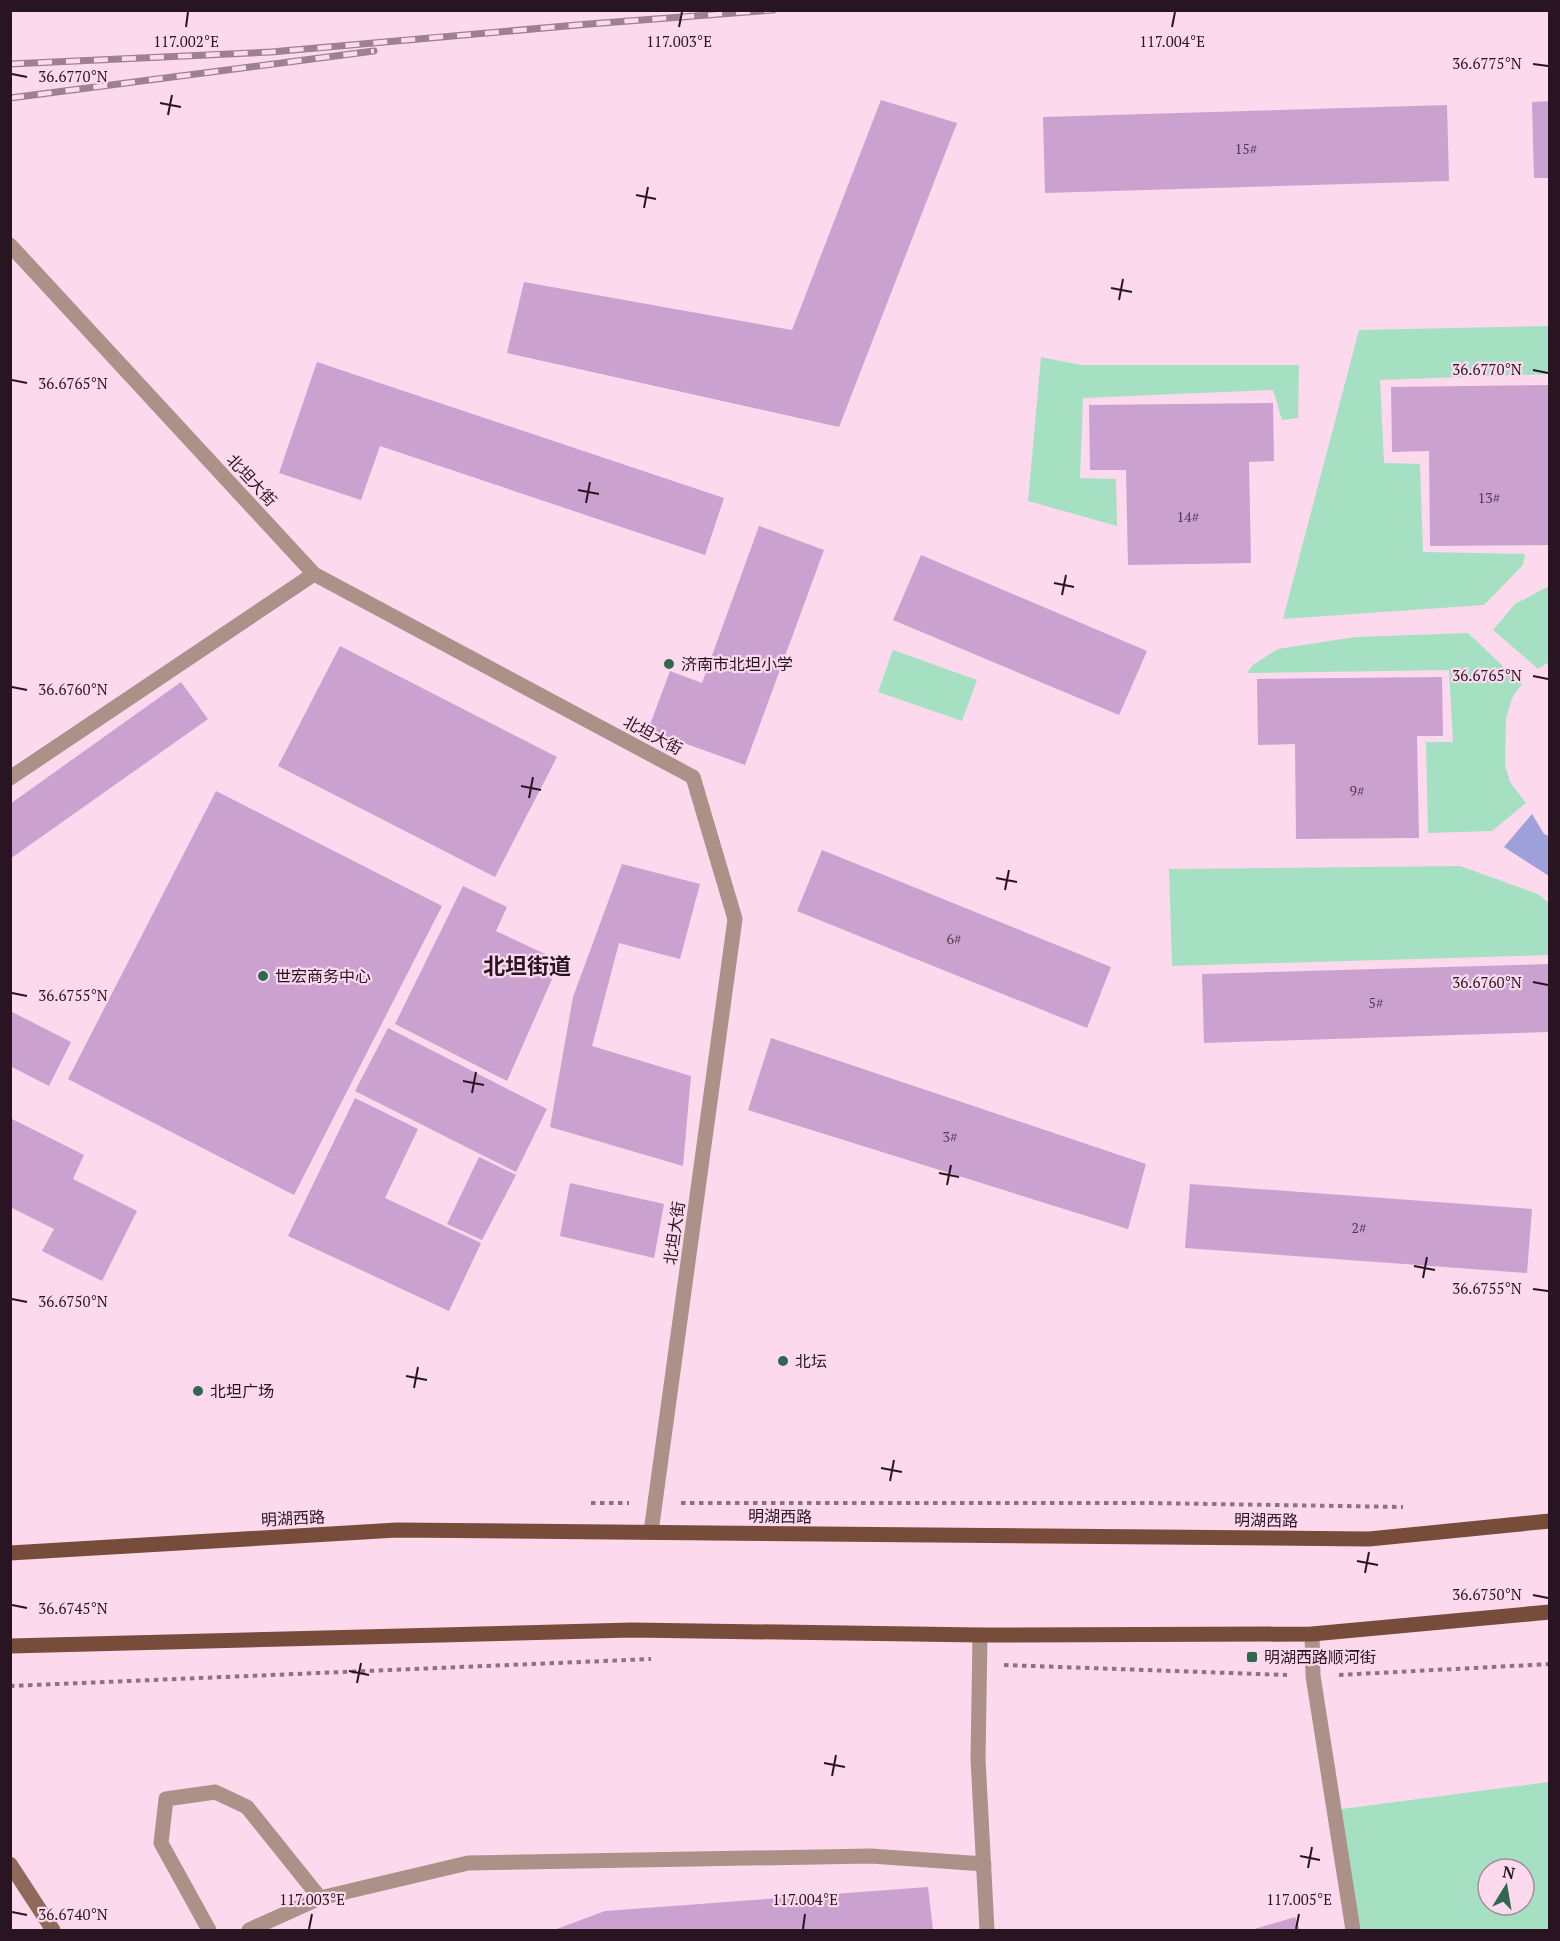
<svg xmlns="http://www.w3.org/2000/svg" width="1560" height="1941" viewBox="0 0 1560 1941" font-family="'PT Serif','Noto Sans SC',serif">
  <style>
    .green { fill: #a6e0c3; fill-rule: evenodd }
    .water { fill: #9ea0d9 }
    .building { fill: #cba1d0 }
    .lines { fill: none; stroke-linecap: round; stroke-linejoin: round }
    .path { stroke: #8d7282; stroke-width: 4; stroke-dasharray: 4.5 4.5; stroke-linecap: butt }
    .minor { stroke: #ab9187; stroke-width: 15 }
    .secondary { stroke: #8e695a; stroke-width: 15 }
    .primary { stroke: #784c3a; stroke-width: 15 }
    .rail-casing { stroke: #9d8191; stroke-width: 7 }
    .rail { stroke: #fcd9ed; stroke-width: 4.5; stroke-dasharray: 14; stroke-linecap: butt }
    .ticks { fill: none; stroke: #291522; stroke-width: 2 }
    .poi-dot { fill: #2f674f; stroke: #fcd9ed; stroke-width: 2 }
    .labels { text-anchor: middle; stroke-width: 4.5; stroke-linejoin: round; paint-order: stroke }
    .number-label { font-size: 14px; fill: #52384e }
    .street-label { font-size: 16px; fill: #291522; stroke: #fcd9ed }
    .poi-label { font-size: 16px; fill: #291522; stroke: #fcd9ed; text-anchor: start }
    .district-label { font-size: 22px; font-weight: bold; fill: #291522; stroke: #fcd9ed }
    .ticks-label { font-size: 15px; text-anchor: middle; fill: #291522; stroke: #fcd9ed; stroke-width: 4.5; stroke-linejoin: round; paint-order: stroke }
  </style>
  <rect width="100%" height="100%" fill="#fcd9ed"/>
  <!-- green -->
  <path class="green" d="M1549,326V374L1380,380L1384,463L1420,464L1423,552L1525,554L1523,565L1484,605L1283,619L1359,330Z
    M1041,357L1081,365H1299L1298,418L1282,420L1273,390L1083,398L1080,478L1116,479L1117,526L1028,501Z
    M1549,586V662L1538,669L1493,630L1515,604Z
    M1468,633L1522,684L1512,698L1506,719L1505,765L1510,782L1526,803L1492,831L1428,833L1426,742H1453L1449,670L1247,673L1253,665L1278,649L1355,637Z
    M893,650L977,680L962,721L878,692Z
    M1460,866L1538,894L1549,903V955L1172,966L1169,869Z
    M1549,1782V1930H1353L1334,1810ZM1488,1869H1524V1905H1488Z"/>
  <!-- water -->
  <path class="water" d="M1532,814L1544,834L1549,836V876L1504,847Z"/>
  <!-- building -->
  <path class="building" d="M881,100L957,123L839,427L507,353L524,282L792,330Z
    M1550,101V178H1534L1532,102Z
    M1447,105L1449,181L1045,193L1043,117Z
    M317,362L724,498L705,555L380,446L361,500L279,473Z
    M1550,385V545L1430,546L1429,451L1392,452L1391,387Z
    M1273,403L1274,461L1249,462L1251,563L1128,565L1126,470H1090L1089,405Z
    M759,526L824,550L745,765L648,730L670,671L702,683Z
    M921,555L1147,651L1119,715L893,620Z
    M340,646L557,757L495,877L278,766Z
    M1442,677L1443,736H1417L1419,838L1296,839L1295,744L1258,745L1257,679Z
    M181,682L208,719L10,859V804Z
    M216,791L442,906L294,1195L68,1079Z
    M822,850L1111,967L1087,1028L797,911Z
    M622,864L700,884L680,959L619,943L592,1046L691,1076L683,1166L550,1127L573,997Z
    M463,886L507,907L496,931L560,961L507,1081L395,1024Z
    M1550,964V1032L1204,1043L1202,974Z
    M10,1011L71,1042L49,1086L10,1066Z
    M388,1028L547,1109L516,1172L355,1091Z
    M771,1038L1146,1164L1128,1229L748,1110Z
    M355,1098L418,1129L385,1198L481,1243L449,1311L288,1236Z
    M10,1118L84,1155L73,1179L137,1211L102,1281L42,1251L54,1229L10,1207Z
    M479,1157L516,1175L482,1240L447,1224Z
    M570,1183L664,1204L654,1258L560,1236Z
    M1190,1184L1532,1209L1527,1273L1185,1248Z
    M928,1887L933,1930H554L605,1911Z
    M1295,1917L1300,1930H1251Z"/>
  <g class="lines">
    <!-- path -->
    <path class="path" d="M591,1503H629
      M681,1503H1149L1403,1507
      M1004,1665L1287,1675
      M1339,1675L1550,1664
      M10,1686L651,1659"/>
    <!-- minor -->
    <path class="minor" d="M10,245L314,574L693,777L735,919L651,1532
      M10,778L314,574
      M1312,1634L1313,1676L1353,1930
      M980,1635L978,1759L987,1930
      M209,1930L161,1843L166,1799L215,1792L247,1807L320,1898
      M249,1930L320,1898L468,1863L871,1856L984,1864"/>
    <!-- secondary -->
    <path class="secondary" d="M10,1864L53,1930"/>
    <!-- primary -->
    <path class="primary" d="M10,1553L397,1530L1369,1539L1550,1521
      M10,1646L632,1630L980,1635L1312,1634L1550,1612"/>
    <defs>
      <path id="rail" d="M10,64L271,52L589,24L773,10
        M10,98L374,51"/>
    </defs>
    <!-- rail casing -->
    <use href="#rail" class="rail-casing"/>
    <!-- rail -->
    <use href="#rail" class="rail"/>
  </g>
  <!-- ticks -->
  <path class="ticks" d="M186,27L188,12M679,27L682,12M1172,27L1175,12M1533,64L1548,66M12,74L27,77M160,103L181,107M168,115L172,95M636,195L656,199M644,208L648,187M1111,288L1132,292M1119,300L1123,279M1533,370L1548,373M12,380L27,383M578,490L599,494M586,503L590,482M1054,583L1074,587M1062,595L1066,575M1533,676L1548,679M12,687L27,690M521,786L541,790M529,798L533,777M996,878L1017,882M1005,890L1009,870M1533,982L1548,985M12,993L27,996M463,1081L484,1085M472,1093L476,1072M939,1173L959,1177M947,1185L951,1165M1414,1266L1435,1270M1423,1278L1427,1257M1533,1289L1548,1291M12,1299L27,1302M406,1376L427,1380M414,1388L418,1367M881,1468L902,1472M890,1481L894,1460M1357,1561L1378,1565M1365,1573L1369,1552M1533,1595L1548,1598M12,1605L27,1608M349,1671L369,1675M357,1683L361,1663M824,1763L845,1767M832,1776L836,1755M1300,1856L1320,1860M1308,1868L1312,1847M12,1912L27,1915M309,1929L312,1914M803,1929L805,1914M1296,1929L1299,1914"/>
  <!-- markers -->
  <g class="poi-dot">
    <circle cx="669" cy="664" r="6"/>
    <circle cx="263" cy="976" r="6"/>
    <circle cx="783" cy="1361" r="6"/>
    <circle cx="198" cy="1391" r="6"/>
    <rect x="1246" y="1651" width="12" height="12" rx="3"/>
  </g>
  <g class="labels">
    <!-- number labels -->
    <g class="number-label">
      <text x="1246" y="154">15#</text>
      <text x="1489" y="503">13#</text>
      <text x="1188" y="522">14#</text>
      <text x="1357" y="796">9#</text>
      <text x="954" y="944">6#</text>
      <text x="1376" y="1008">5#</text>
      <text x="950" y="1142">3#</text>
      <text x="1359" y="1233">2#</text>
    </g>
    <!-- street labels -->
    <g class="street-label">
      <text transform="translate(252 480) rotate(47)" y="6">北坦大街</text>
      <text transform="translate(653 735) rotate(28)" y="6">北坦大街</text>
      <text transform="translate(674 1233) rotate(-82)" y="6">北坦大街</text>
      <text transform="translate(780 1516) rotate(1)" y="6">明湖西路</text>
      <text transform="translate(293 1518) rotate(-3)" y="6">明湖西路</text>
      <text transform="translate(1266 1520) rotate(1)" y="6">明湖西路</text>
    </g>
    <!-- poi labels -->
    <g class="poi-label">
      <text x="681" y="670">济南市北坦小学</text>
      <text x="275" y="982">世宏商务中心</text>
      <text x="795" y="1367">北坛</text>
      <text x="210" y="1397">北坦广场</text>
      <text x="1264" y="1663">明湖西路顺河街</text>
    </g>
    <!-- district labels -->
    <g class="district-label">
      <text x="527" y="974">北坦街道</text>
    </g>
  </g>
  <g class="ticks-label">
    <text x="186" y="47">117.002°E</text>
    <text x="679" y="47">117.003°E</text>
    <text x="1172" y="47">117.004°E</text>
    <text x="1487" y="69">36.6775°N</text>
    <text x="73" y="82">36.6770°N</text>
    <text x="1487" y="375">36.6770°N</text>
    <text x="73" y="389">36.6765°N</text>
    <text x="1487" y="681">36.6765°N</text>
    <text x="73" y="695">36.6760°N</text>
    <text x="1487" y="988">36.6760°N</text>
    <text x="73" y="1001">36.6755°N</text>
    <text x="1487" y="1294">36.6755°N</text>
    <text x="73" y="1307">36.6750°N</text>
    <text x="1487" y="1600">36.6750°N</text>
    <text x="73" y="1614">36.6745°N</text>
    <text x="312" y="1905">117.003°E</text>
    <text x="805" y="1905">117.004°E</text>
    <text x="1299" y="1905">117.005°E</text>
    <text x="73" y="1920">36.6740°N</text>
  </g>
  <!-- border -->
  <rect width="1560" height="1941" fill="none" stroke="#291522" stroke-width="24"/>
  <!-- north arrow -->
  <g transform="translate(1506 1887) rotate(11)"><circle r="28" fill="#fcd9ed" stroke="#a88b9c" stroke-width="1.5"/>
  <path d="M0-4.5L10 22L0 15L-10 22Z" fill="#2f674f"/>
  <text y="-9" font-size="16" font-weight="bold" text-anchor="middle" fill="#291522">N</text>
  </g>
</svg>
